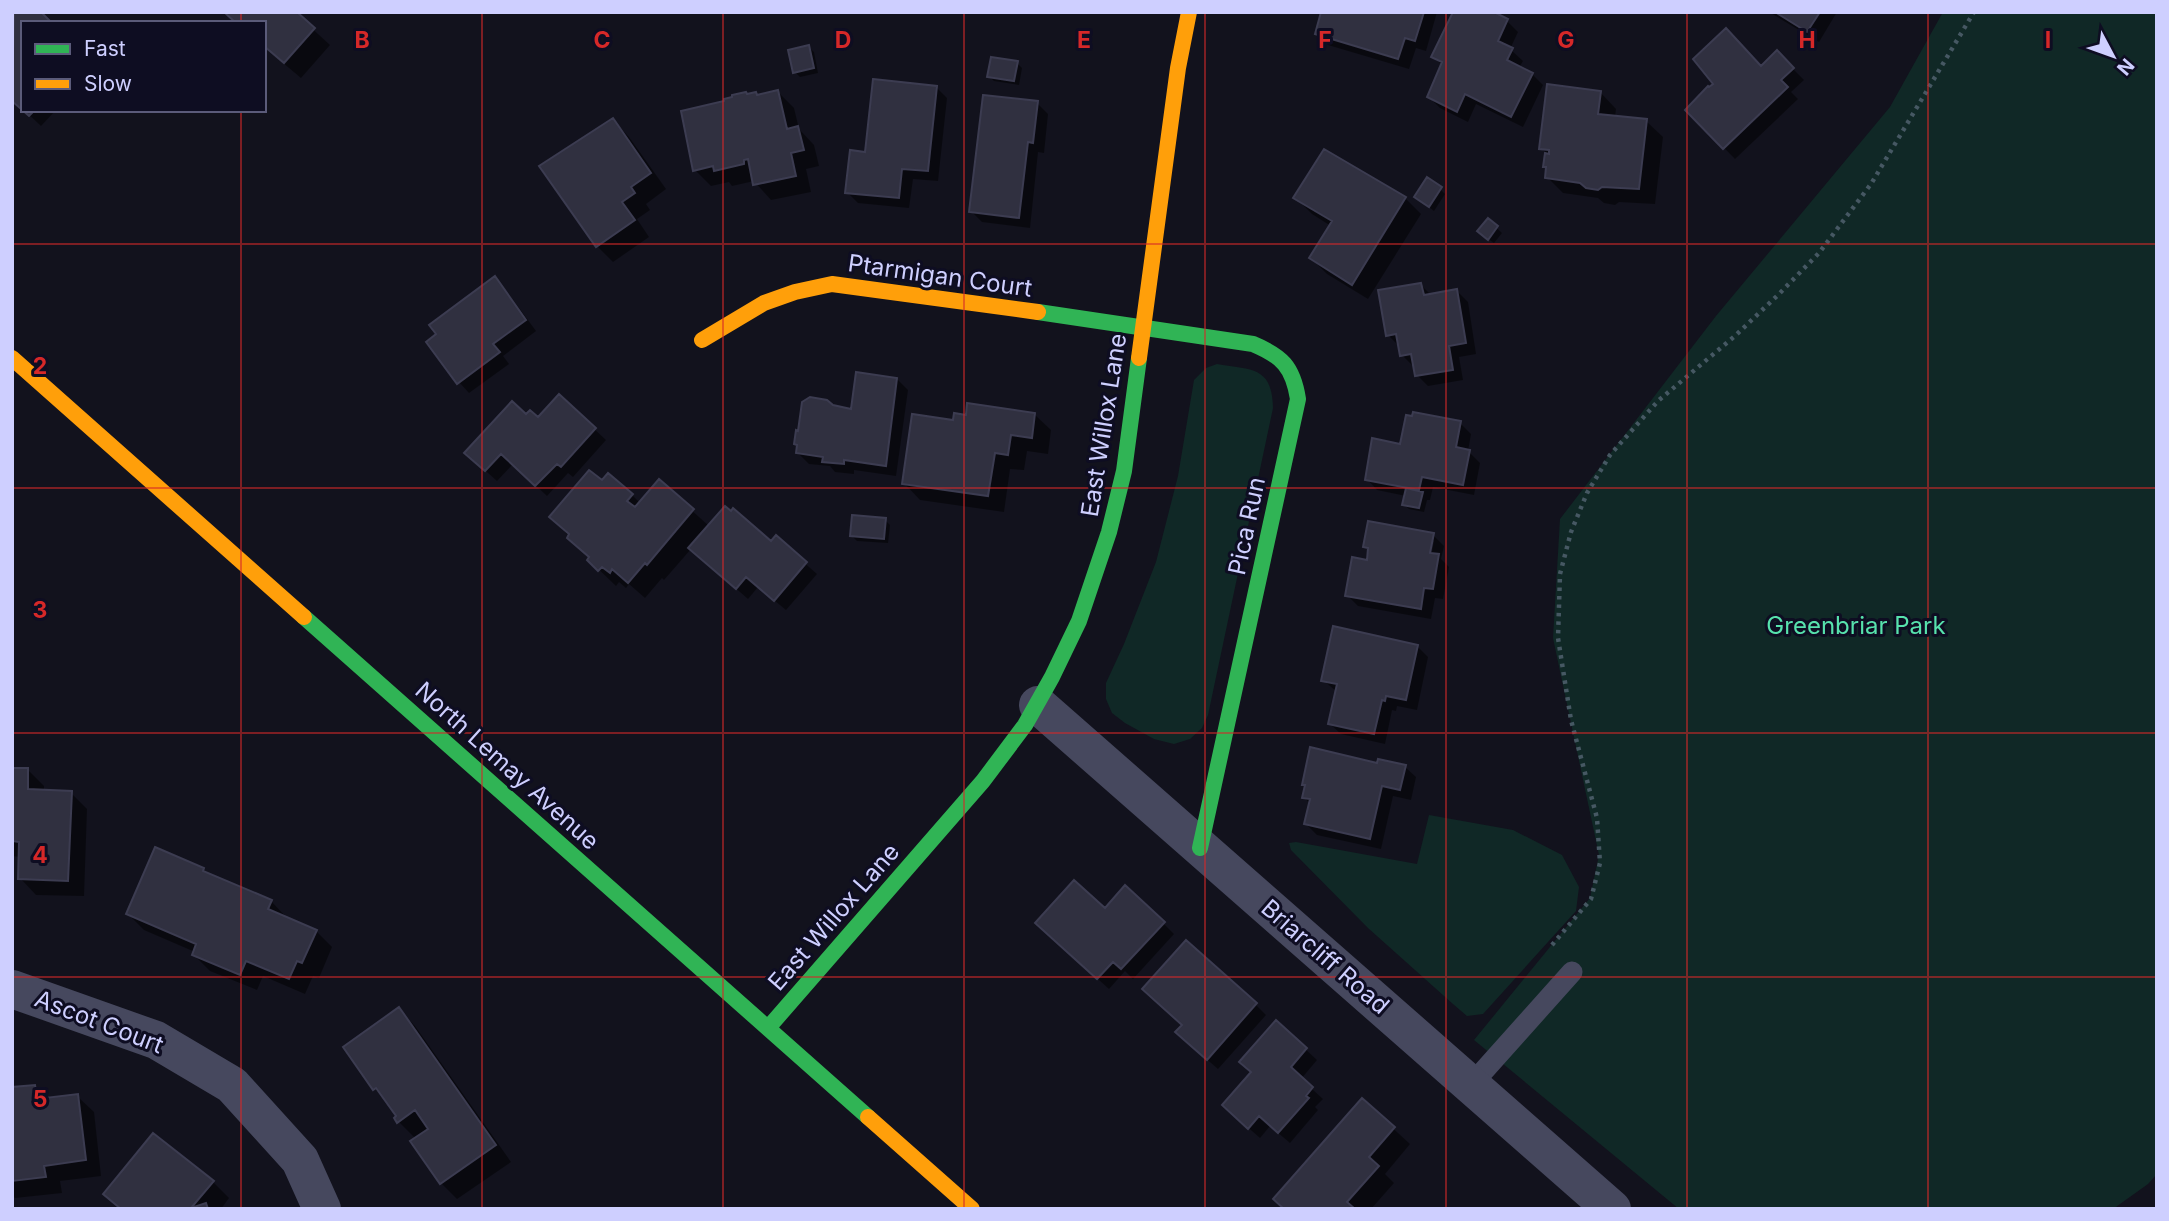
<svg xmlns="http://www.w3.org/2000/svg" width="2169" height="1221" viewBox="0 0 2169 1221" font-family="Inter,sans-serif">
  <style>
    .green { fill: #102826 }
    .shadow { fill: #0007; fill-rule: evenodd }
    .building { fill: #303040; stroke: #3c3c51; stroke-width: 2 }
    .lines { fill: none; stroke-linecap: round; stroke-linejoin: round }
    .path { stroke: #465863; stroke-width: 4.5; stroke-dasharray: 3.5 5; stroke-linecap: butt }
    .lane { stroke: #46485e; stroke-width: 21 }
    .street { stroke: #46485e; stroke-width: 38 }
    .fast { stroke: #30b455; stroke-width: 16 }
    .slow { stroke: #ff9f0a; stroke-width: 16 }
    .grid { fill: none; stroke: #d62828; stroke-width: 2; stroke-opacity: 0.55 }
    .labels { text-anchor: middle; stroke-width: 6; stroke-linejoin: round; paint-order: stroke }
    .street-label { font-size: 24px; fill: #cecfff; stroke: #0e0d22 }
    .park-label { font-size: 24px; fill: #57e2ad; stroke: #0e0d22 }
    .grid-label { font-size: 23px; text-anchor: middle; font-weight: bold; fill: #d62828; stroke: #0e0d22; stroke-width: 6; stroke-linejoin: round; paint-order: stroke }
  </style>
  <rect width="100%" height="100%" fill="#12121d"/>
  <!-- green -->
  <path class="green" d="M1943,12H2157V1174L2148,1184L2113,1209H1679L1474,1040L1590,898L1599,855L1553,638L1560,519L1716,316L1890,107Z
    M1217,364C1252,370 1272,366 1273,408L1208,715L1202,728L1190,739L1174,744L1154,739L1125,723L1112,713L1106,699V683L1124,644L1156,562L1178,476L1194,380L1206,368Z
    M1429,815L1513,830L1562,855L1579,887L1576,911L1483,1014L1467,1016L1453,1004L1368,928L1291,850L1289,843L1296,842L1417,864Z"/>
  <!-- shadow -->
  <path class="shadow" d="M16,12L23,23L16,103L12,107V16Z
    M223,12H294L330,45L301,78L264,47V23H236Z
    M1323,12H1437L1426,51L1416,48L1409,69L1328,45L1317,34Z
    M1490,12L1507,21L1518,32L1510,49L1523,61L1519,68L1532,74L1543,85L1523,127L1476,104L1468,122L1440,108L1429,97L1443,66L1434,57Z
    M1769,12H1837L1819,42Z
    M808,47L814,52L818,73L800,77L795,72Z
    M1777,53L1804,80L1791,92L1798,99L1735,159L1687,110L1762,68Z
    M1017,63L1022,68L1019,85L994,81L989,76Z
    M936,87L947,98L938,181L913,179L909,208L858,203L847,192L867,154Z
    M778,92L794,108L799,129L814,145L819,166L806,169L811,192L771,200L754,181L732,186L729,182L711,186L695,170L758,96Z
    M1600,92L1616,109L1615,117L1646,121L1663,137L1655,204L1619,202L1615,205L1604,203L1598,198L1563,193L1547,177L1548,169L1545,166L1547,154L1541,148Z
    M1037,103L1048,114L1044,153L1038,152L1030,228L982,222L971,211Z
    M24,110H56L41,126Z
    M613,120L629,137L666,189L646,204L650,210L637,219L649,237L613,262L597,246Z
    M1440,189L1445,194L1434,211L1416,197Z
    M1296,198H1405L1421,214L1368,299L1327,274L1311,258L1331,226L1312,214Z
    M1488,220L1502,233L1494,243L1484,236Z
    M495,279L505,289L536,331L503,356L509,364L469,393L459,382Z
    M1421,285L1432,296L1457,291L1468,302L1476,354L1459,357L1463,380L1428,386L1417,375L1415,366H1413L1402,355L1399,346L1388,335Z
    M897,379L908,390L896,476L854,470V474L835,472L830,466L809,464L798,453L832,406L852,411Z
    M560,397L606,440L573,477L568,473L547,496L513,464L497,481L478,464L526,416L538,420Z
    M1034,414L1051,430L1048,454L1027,451L1024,470L1010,469L1004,512L920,500L904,483L968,417Z
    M1460,423L1471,434L1468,451L1480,463L1474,495L1433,487L1430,500H1427L1424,512L1409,509L1404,504L1406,496L1377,490L1367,479L1401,446Z
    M659,481L709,526L771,543L776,538L817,574L786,610L758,587L748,599L691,549L664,580L662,578L645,598L629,584L626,588L619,582L616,586L589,560L590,559L551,517L602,483L632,495L640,503Z
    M885,520L890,525L888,543L857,541L852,536Z
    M1433,535L1444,546L1441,559L1449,567L1443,599L1435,598L1431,619L1358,606L1347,595L1368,562L1370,551L1365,546ZM1431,541H1434L1430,562L1427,561Z
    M1417,646L1428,657L1417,710L1397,706L1396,711L1392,710L1385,744L1341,734L1330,724L1337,692L1323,680Z
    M1378,765L1405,767L1416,777L1411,800L1393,796L1381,849L1317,835L1306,824L1310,804L1304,797L1306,787L1304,784Z
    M28,770L44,786V792L71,793L87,809L84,896L36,895L20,878L21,857L12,856V771Z
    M203,869L209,875L271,901L287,918L316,931L332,947L319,978L313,976L305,994L263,976L257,990L210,971L194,955L195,952L144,930L128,914Z
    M1105,910L1163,923L1174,934L1133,979L1125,971L1109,989L1048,934Z
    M1255,1004L1266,1015L1218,1069L1188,1043L1184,1025Z
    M399,1009L415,1026L511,1162L457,1199L441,1183L416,1139L399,1122L398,1117L390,1104L375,1089L345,1047Z
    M1276,1022L1317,1060L1301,1079L1323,1099L1315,1107L1318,1110L1290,1143L1270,1126L1260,1138L1235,1116Z
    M34,1086L47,1100L77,1096L94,1112L101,1176L60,1181L62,1193L15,1198L12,1195V1089Z
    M1362,1100L1410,1144L1385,1174L1394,1183L1371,1209H1285Z
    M153,1135L213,1182L229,1198L221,1209H120L106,1194Z"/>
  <!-- building -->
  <path class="building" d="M14,12H41L52,23H23V110H35L29,116L12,101Z
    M224,12H297L315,28L284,63L264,46V23H236Z
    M1321,12H1424L1415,41L1405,38L1398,59L1315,34Z
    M1453,12H1494L1508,19L1498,41L1513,48L1507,60L1533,73L1511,117L1465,94L1457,112L1427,97L1442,62L1431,57Z
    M1775,12H1820L1807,32Z
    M1726,28L1761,66L1777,50L1794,68L1781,80L1788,87L1723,149L1685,110L1708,86L1709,87L1713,84L1693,59Z
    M809,45L814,68L793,73L788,50Z
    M991,57L1018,61L1014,81L987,77Z
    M873,79L937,86L928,171L902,169L899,198L845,193L850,150L865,152Z
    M1547,84L1601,91L1598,114L1647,119L1639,189L1602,187L1598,190L1586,188L1580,183L1545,178L1546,167H1543L1545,153L1549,154V150L1539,149Z
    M778,90L787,129L798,126L804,150L791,153L796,176L753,185L748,159L744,160V164L714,171L713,166L693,171L681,111L724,101V99L732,97V95L746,92L747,94L756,92L757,95Z
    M983,95L1038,101L1033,143L1028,142L1019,218L969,212Z
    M613,118L651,173L631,187L635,193L622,202L635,220L596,247L539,166Z
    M1324,149L1406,197L1352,285L1309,258L1332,221L1293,198Z
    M1427,177L1442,187L1429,207L1414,197Z
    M1488,218L1498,226L1488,240L1477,231Z
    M495,276L526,320L493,344L500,352L457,384L426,342L436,334L429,325Z
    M1421,283L1424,295L1457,289L1466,343L1449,346L1453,370L1415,376L1411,354L1400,356L1396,334L1386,336L1378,290Z
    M856,372L897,378L886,466L844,460V464L822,462L823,457L796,453L797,445L794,444L796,430L798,431L802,402L810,397L827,400L833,405L851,409Z
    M559,394L596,428L561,467L557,464L535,486L501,454L485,471L464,453L512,401L526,414L530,410L538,417Z
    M967,403L1035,413L1032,438L1011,435L1008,455L995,453L988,496L902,484L912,414L953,420L954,413L966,415Z
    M1413,412L1461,421L1456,447L1470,450L1463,485L1422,477L1419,490L1365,480L1372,438L1400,444L1406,415L1412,416Z
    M589,470L602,480L608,473L633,494L627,501L635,507L659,479L694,509L647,565L645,563L628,583L612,569L610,573L602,567L598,571L587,560L589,557L567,538L569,534L549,517Z
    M1406,488L1423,492L1419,508L1402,505Z
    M725,506L731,511L733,508L771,541L776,535L807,562L774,601L746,577L736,589L688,548Z
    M852,515L886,518L884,539L850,536Z
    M1368,521L1434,533L1430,553L1439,554L1433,589L1424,588L1421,609L1345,596L1352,557L1367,560L1368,548L1363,547Z
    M1333,626L1418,645L1406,700L1386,696L1385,701L1382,700L1374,734L1328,724L1337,684L1321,681Z
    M1310,747L1377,763L1378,759L1406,765L1400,790L1382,786L1370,839L1304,824L1310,799L1302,798L1305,785H1302Z
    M12,768H28V789L72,791L68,881L18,879L19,842L12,841Z
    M155,847L204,868L203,871L272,900L268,909L317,930L302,963L297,961L289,979L246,961L240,975L192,955L196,944L126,914Z
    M1074,880L1105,908L1125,885L1165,922L1121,969L1113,962L1097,979L1035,923Z
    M1186,940L1257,1003L1207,1060L1175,1032L1182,1025L1142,989Z
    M399,1007L496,1145L440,1184L410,1141L428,1129L415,1110L397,1123L394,1118L396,1116L376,1088L373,1090L343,1047Z
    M1276,1020L1307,1048L1291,1067L1313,1087L1306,1096L1309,1098L1278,1133L1259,1116L1248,1129L1222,1105L1251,1072L1239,1062Z
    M35,1085L37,1099L78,1094L86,1160L44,1166L46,1177L12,1181V1087Z
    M1362,1098L1395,1127L1369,1157L1379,1166L1347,1202L1355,1209H1284L1273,1199Z
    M153,1133L214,1181L191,1208L206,1203L208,1209H121L103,1194Z"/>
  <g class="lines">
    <!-- path -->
    <path class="path" d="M1552,945L1591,899L1600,863L1597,818L1571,720L1558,638L1560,574L1571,532L1587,493L1610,455L1658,401L1736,335L1779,294L1819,253L1871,184L1974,12"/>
    <!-- lane -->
    <path class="lane" d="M1471,1085L1572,972"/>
    <!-- street -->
    <path class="street" d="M1038,705L1612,1209
      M12,989L156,1040L232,1085L300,1160L322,1209"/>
    <!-- fast -->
    <path class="fast" d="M1038,312L1253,344C1282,356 1293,367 1298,399L1200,848
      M304,617L868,1117
      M768,1028L983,781L1025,725L1052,677L1079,621L1109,532L1124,471L1139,358"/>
    <!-- slow -->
    <path class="slow" d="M702,340L764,303L795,292L832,284L1038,312
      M12,358L304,617
      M1139,358L1178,68L1189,12
      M868,1117L972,1209"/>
  </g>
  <!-- grid -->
  <path class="grid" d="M241,12V23M482,12V1209M723,12V1209M964,12V1209M1205,12V1209M1446,12V1209M1687,12V1209M1928,12V1209M241,110V1209M12,244H2157M12,488H2157M12,733H2157M12,977H2157"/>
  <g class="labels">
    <!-- street labels -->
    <g class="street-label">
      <text transform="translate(940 276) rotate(8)" y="8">Ptarmigan Court</text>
      <text transform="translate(1104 425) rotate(-81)" y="8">East Willox Lane</text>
      <text transform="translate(1247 526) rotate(-78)" y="8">Pica Run</text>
      <text transform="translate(507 766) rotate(42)" y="8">North Lemay Avenue</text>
      <text transform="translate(834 917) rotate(-49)" y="8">East Willox Lane</text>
      <text transform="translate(1325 957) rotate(41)" y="8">Briarcliff Road</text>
      <text transform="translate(99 1022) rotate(21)" y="8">Ascot Court</text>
    </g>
    <!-- park labels -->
    <g class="park-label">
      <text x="1856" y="634">Greenbriar Park</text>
    </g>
  </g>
  <g class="grid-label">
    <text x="362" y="48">B</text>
    <text x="602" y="48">C</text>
    <text x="843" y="48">D</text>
    <text x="1084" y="48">E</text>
    <text x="1325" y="48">F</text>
    <text x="1566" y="48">G</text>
    <text x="1807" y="48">H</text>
    <text x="2048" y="48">I</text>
    <text x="40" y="374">2</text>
    <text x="40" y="618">3</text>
    <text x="40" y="863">4</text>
    <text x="40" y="1107">5</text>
  </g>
  <!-- border -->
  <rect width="2169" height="1221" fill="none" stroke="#cecfff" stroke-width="28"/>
  <!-- legend -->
  <rect x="21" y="21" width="245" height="91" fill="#0e0d22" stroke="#5b5b7a" stroke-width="2"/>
  <rect x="35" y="44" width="35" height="10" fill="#30b455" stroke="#5b5b7a" stroke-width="2"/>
  <text x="84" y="56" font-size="21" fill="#cecfff">Fast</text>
  <rect x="35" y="79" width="35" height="10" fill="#ff9f0a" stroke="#5b5b7a" stroke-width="2"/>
  <text x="84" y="91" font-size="21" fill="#cecfff">Slow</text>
  <!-- north arrow -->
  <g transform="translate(2113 56) rotate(131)" stroke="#0e0d22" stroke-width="5" paint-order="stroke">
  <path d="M0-5L12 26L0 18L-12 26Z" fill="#cecfff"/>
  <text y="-10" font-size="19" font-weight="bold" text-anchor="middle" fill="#cecfff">N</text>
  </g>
</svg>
